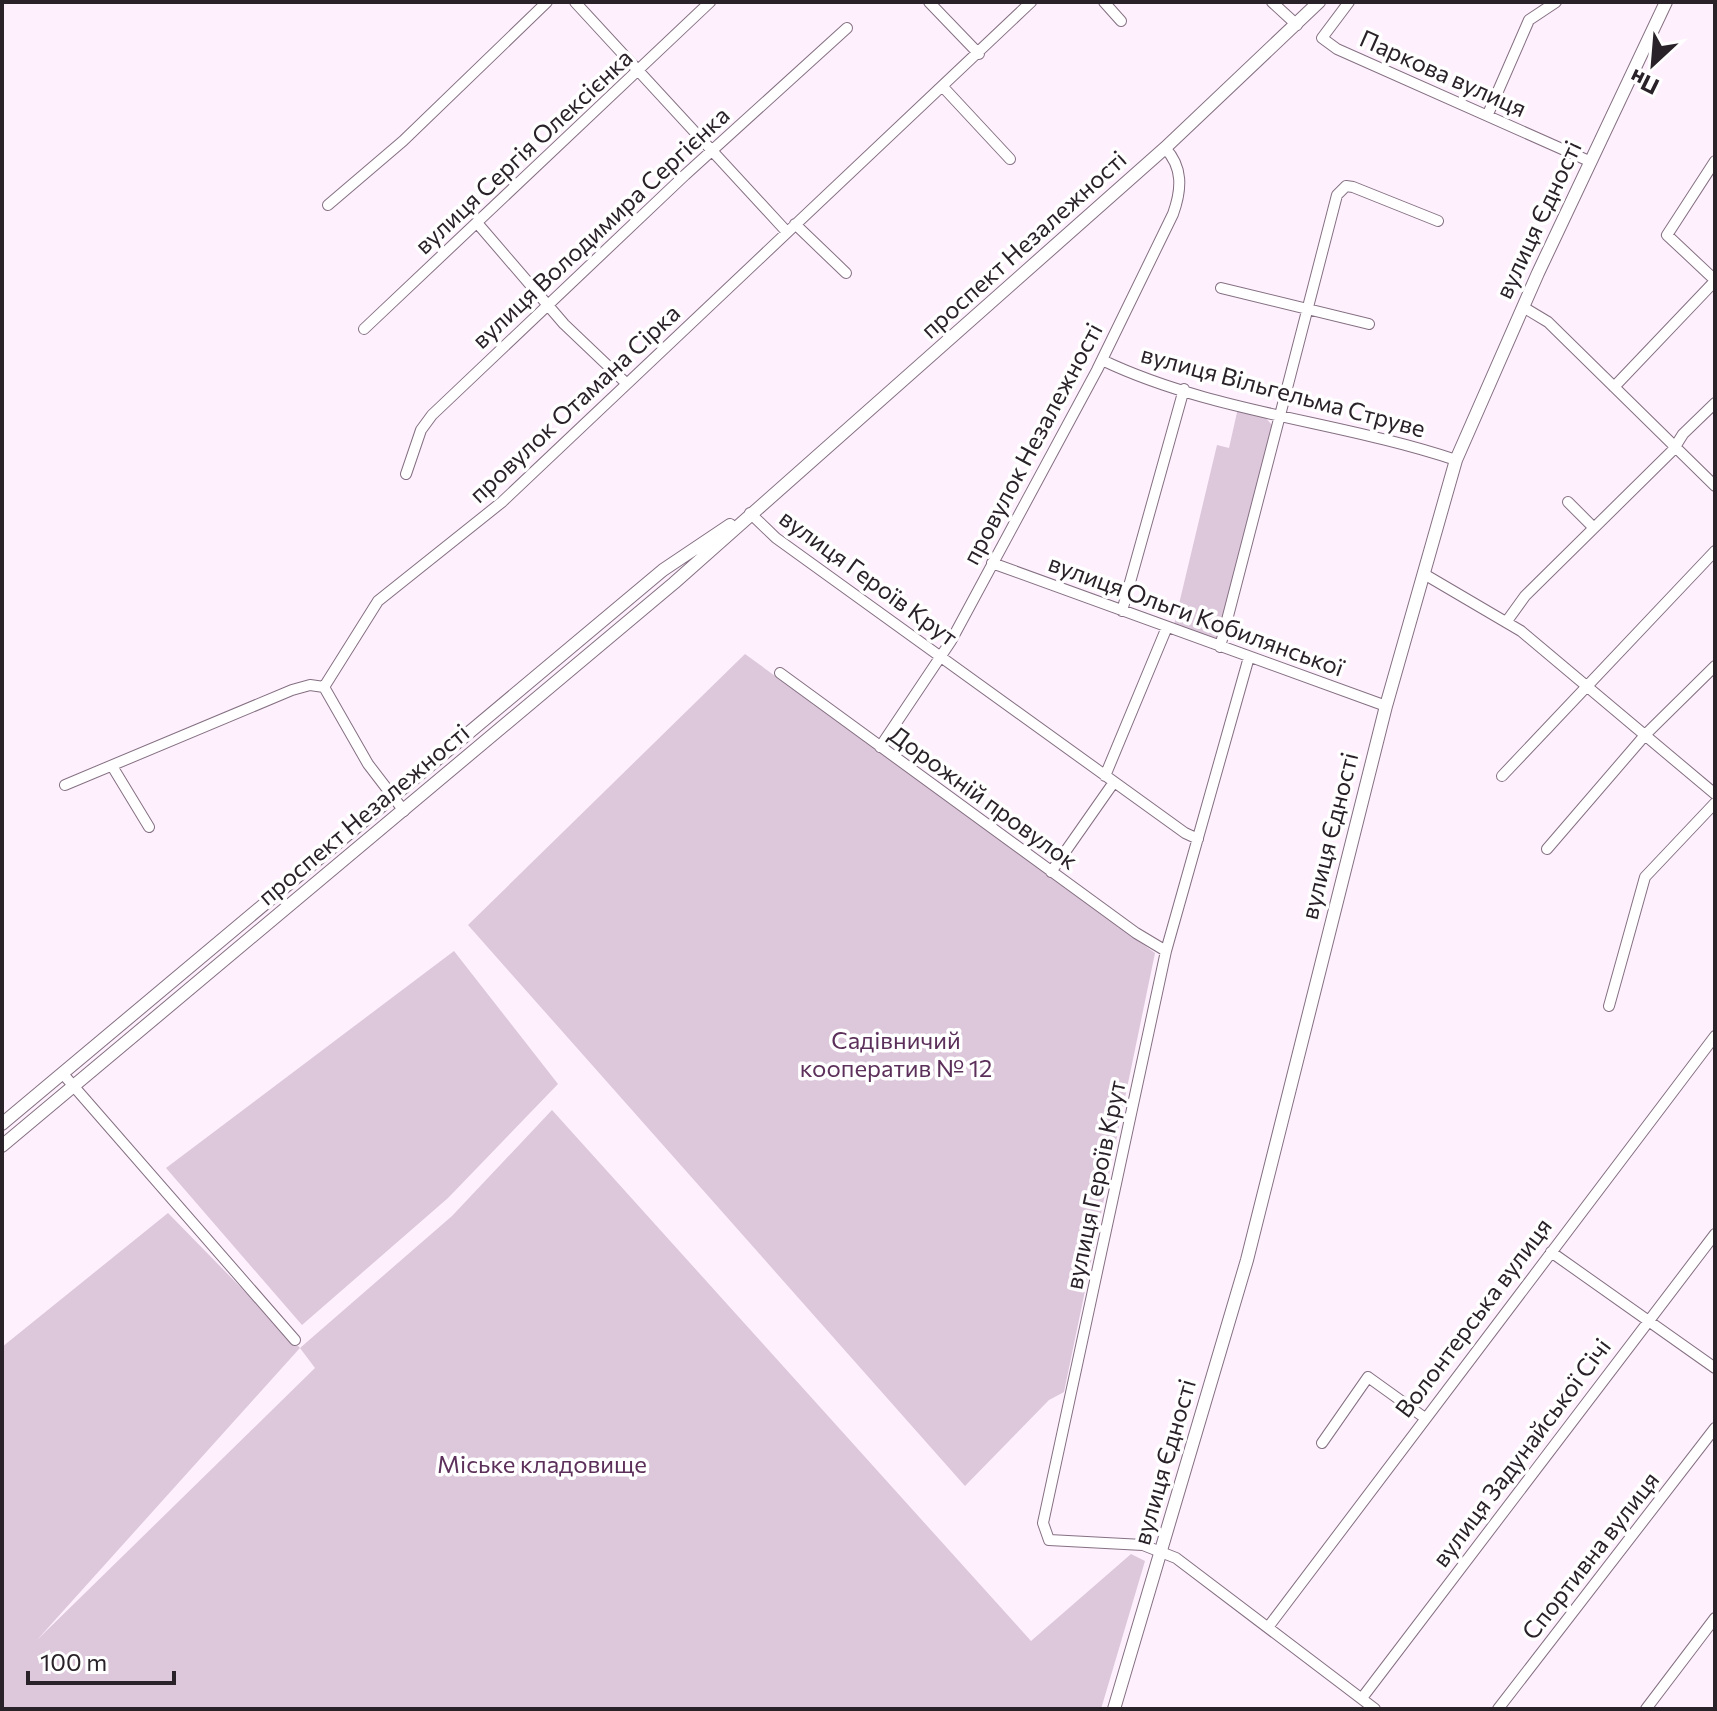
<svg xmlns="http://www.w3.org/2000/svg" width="1717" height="1711" viewBox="0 0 1717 1711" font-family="Commissioner,sans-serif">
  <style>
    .green { fill: #ddc7db; fill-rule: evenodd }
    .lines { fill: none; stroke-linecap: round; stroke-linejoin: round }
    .minor-casing { stroke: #857083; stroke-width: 12 }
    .major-casing { stroke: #857083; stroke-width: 14 }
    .minor { stroke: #fff; stroke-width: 10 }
    .major { stroke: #fff; stroke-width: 12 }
    .labels { text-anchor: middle; stroke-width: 7; stroke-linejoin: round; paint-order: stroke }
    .street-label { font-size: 24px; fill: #2a2229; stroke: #fff }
    .park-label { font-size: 24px; fill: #5c305a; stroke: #fff }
  </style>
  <rect width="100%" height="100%" fill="#fef0fd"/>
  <!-- green -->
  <path class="green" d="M1238,408L1264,416L1273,426L1218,641L1174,625L1217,445L1229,448Z
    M745,654L1155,953L1064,1392L1049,1400L965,1486L468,925Z
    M454,951L558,1084L448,1198L302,1325L166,1168Z
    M552,1110L1031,1641L1131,1554L1145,1561L1101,1709H2V1347L168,1213L300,1348L452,1216ZM300,1348L315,1368L37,1640L299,1349Z"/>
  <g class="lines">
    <defs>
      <path id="minor" d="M575,2L786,231
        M929,2L979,54
        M1104,2L1121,21
        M1272,2L1297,25
        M1349,2L1322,38L1337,49L1589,161
        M943,87L1010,159
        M1488,114L1529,20L1556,2
        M1715,161L1667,235L1715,280
        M328,205L403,141L547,2
        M478,224L564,324L626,383
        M795,224L846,273
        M1221,288L1369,324
        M1523,307L1548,322L1715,486
        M364,329L710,2
        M1102,360C1213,413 1340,421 1456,460
        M1614,387L1715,281
        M406,474L421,430L432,415L685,175L847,28
        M1568,502L1594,528
        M750,513L776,538L1185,833L1198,839
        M992,563L1386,706
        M1424,574L1521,631L1715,794
        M1122,611L1184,389
        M1507,621L1525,596L1673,450L1683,434L1715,403
        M1220,647L1337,195L1346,186L1353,187L1438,221
        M1249,657L1166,951L1043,1523L1049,1540L1143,1545L1176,1558L1375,1709
        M780,673L1136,933L1166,951
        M324,687L378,601L502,502L1031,2
        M324,687L368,764L404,811
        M880,747L951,641L1097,370L1173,214C1182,189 1183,167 1165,148
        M112,766L149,827
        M1105,776L1167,627
        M1502,776L1715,551
        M65,785L292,690L310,685L324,687
        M1547,849L1646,734L1715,666
        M1051,872L1114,782
        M1609,1006L1645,877L1715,803
        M63,1074L295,1340
        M1551,1252L1715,1368
        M1322,1443L1368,1377L1425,1418
        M1269,1626L1715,1036
        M1362,1698L1715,1234
        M1498,1709L1715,1428
        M1646,1709L1715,1618"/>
      <path id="major" d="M2,1124L663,570L730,525
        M2,1146L674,583L1165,148L1319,2
        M1114,1709L1247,1260L1386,706L1456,460L1538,273L1666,2"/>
    </defs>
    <!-- minor casing -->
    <use href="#minor" class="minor-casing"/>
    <!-- major casing -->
    <use href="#major" class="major-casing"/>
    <!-- minor -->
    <use href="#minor" class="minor"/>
    <!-- major -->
    <use href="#major" class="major"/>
  </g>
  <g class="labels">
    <!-- street labels -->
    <g class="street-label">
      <text transform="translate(1443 74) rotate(24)" y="8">Паркова вулиця</text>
      <text transform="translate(524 152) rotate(-43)" y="8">вулиця Сергія Олексієнка</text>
      <text transform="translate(1539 220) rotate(-65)" y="8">вулиця Єдності</text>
      <text transform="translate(601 228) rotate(-43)" y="8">вулиця Володимира Сергієнка</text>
      <text transform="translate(1024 245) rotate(-42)" y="8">проспект Незалежності</text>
      <text transform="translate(1283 392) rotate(15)" y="8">вулиця Вільгельма Струве</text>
      <text transform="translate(575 404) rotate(-43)" y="8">провулок Отамана Сірка</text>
      <text transform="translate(1033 444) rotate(-62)" y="8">провулок Незалежності</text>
      <text transform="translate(868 578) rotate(36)" y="8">вулиця Героїв Крут</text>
      <text transform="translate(1196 616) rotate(20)" y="8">вулиця Ольги Кобилянської</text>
      <text transform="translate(983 798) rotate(36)" y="8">Дорожній провулок</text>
      <text transform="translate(364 815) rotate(-40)" y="8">проспект Незалежності</text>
      <text transform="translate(1330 836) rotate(-76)" y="8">вулиця Єдності</text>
      <text transform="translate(1096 1185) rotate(-78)" y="8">вулиця Героїв Крут</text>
      <text transform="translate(1474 1318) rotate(-53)" y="8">Волонтерська вулиця</text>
      <text transform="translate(1522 1453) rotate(-53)" y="8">вулиця Задунайської Січі</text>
      <text transform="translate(1165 1462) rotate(-74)" y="8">вулиця Єдності</text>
      <text transform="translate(1591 1556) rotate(-52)" y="8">Спортивна вулиця</text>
    </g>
    <!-- park labels -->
    <g class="park-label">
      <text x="896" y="1049">Садівничий<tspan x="896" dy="28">кооператив № 12</tspan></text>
      <text x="542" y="1473">Міське кладовище</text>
    </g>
  </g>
  <!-- border -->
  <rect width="1717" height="1711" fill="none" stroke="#2a2229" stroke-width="8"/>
  <!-- north arrow -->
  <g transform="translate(1653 64) rotate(206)" stroke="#ffffff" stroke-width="6" paint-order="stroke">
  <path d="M0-6L14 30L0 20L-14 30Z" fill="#2a2229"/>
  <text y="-12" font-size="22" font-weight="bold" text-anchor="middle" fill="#2a2229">Пн</text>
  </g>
  <!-- scale -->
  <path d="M28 1671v12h146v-12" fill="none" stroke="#2a2229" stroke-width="4"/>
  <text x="40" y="1671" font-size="24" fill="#2a2229" stroke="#ffffff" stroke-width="6" paint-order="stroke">100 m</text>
</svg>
